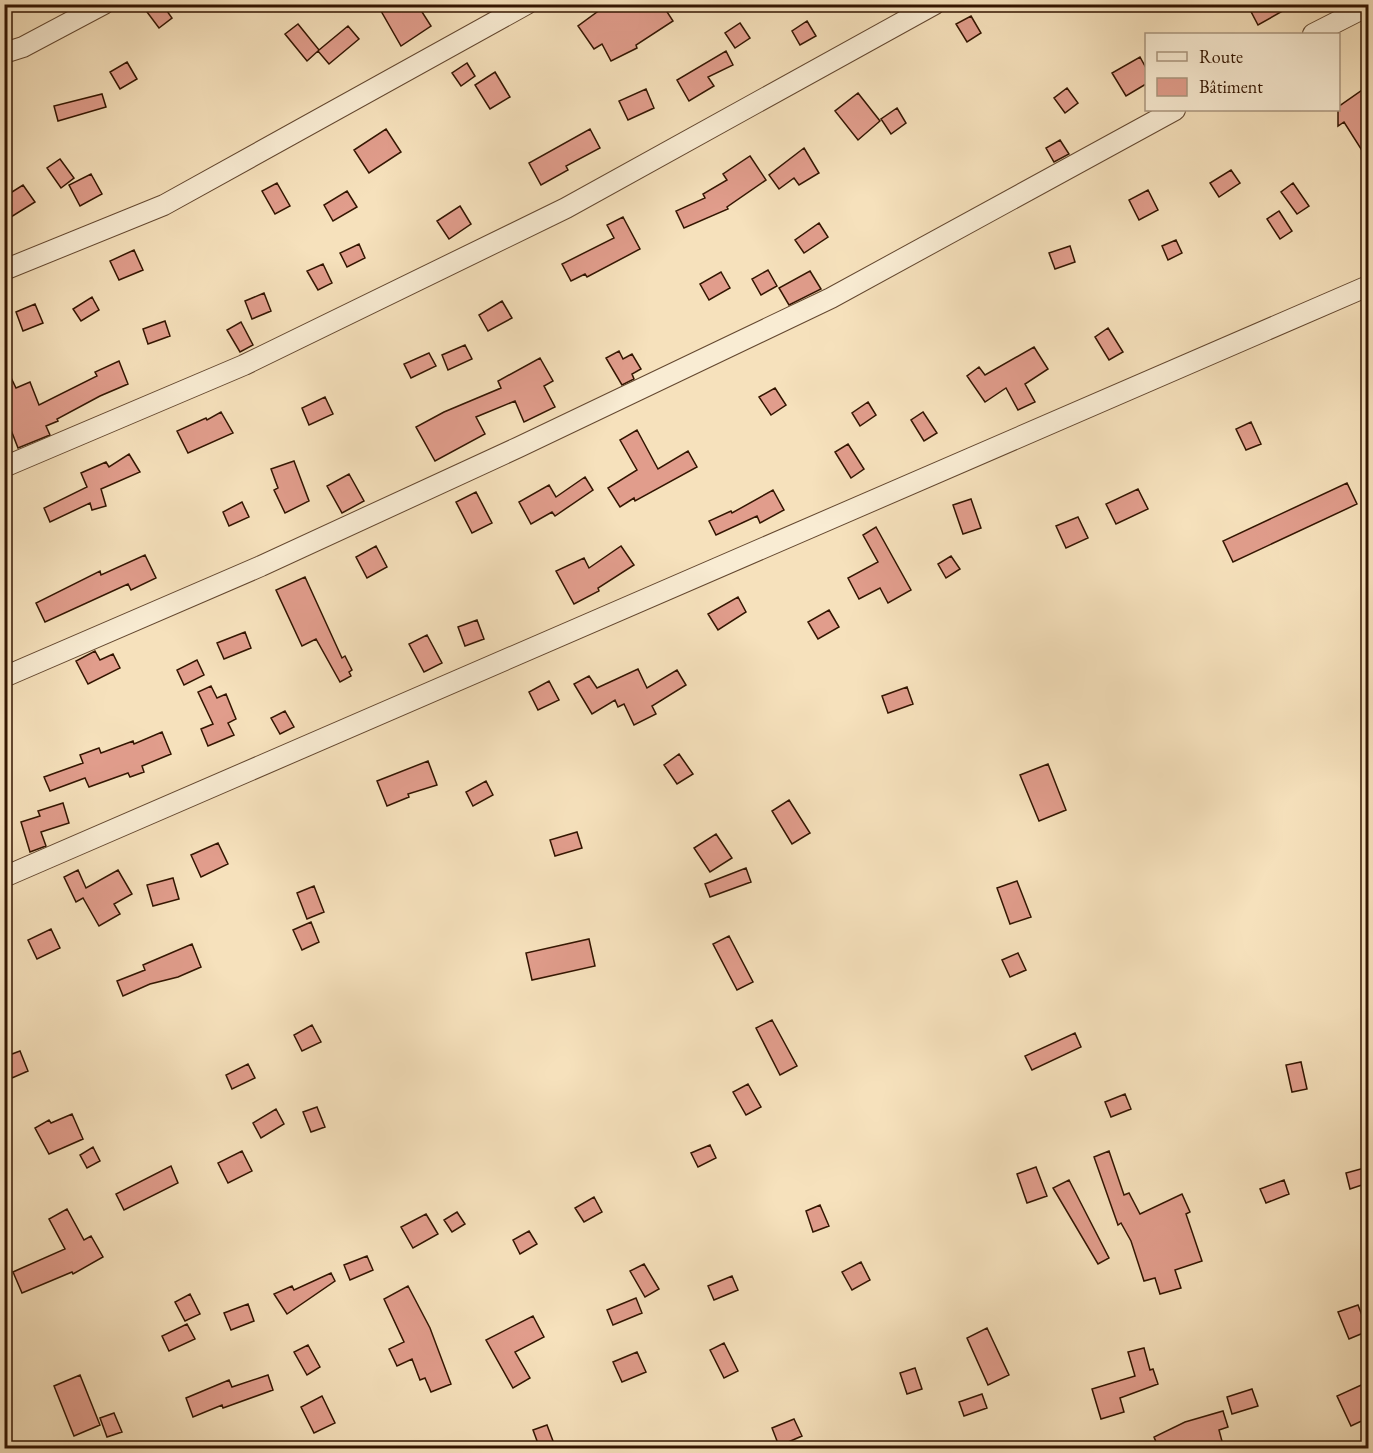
<svg xmlns="http://www.w3.org/2000/svg" width="1373" height="1453" viewBox="0 0 1373 1453" font-family="'EB Garamond',serif">
  <style>
    .building { fill: #e19d8c; stroke: #331501; stroke-width: 1.5 }
    .lines { fill: none; stroke-linecap: round; stroke-linejoin: round }
    .minor-casing { stroke: #644830; stroke-width: 22 }
    .minor { stroke: #f9ecd3; stroke-width: 20 }
  </style>
  <rect width="100%" height="100%" fill="#f6e1bc"/>
  <filter id="stains"><feTurbulence type="fractalNoise" baseFrequency=".00333" numOctaves="4"/><feColorMatrix values="0 0 0 0 .2 0 0 0 0 .09 0 0 0 0 .02 0 0 0 .5 -.17"/></filter>
  <radialGradient id="worn" r=".72"><stop offset=".6" stop-color="#630" stop-opacity="0"/><stop offset="1" stop-color="#630" stop-opacity=".3"/></radialGradient>
  <!-- building -->
  <path class="building" d="M141,4H162L172,18L159,28Z
    M377,4H417L431,26L401,46Z
    M608,4H662L673,21L636,45L637,48L611,61L602,44L594,49L578,26Z
    M1247,4H1295L1258,25Z
    M971,16L981,33L967,42L956,24Z
    M807,21L816,36L800,45L792,31Z
    M740,23L750,38L735,48L725,33Z
    M298,24L319,50L348,26L359,39L329,64L318,51L307,61L285,34Z
    M726,51L733,65L708,77L714,86L689,101L677,80Z
    M1140,57L1146,68V84L1126,96L1112,73Z
    M127,62L137,79L120,89L110,72Z
    M467,63L475,76L461,86L452,73Z
    M495,72L510,97L490,109L475,85Z
    M1368,86V160L1344,122L1338,126V107Z
    M1067,88L1078,103L1065,113L1054,98Z
    M646,89L654,108L628,120L619,101Z
    M858,93L880,121L858,140L835,111Z
    M102,94L106,107L58,121L54,106Z
    M897,108L906,123L891,134L881,119Z
    M386,129L401,152L369,173L354,150Z
    M590,129L600,148L566,166L568,170L541,185L529,163Z
    M1060,140L1069,154L1054,162L1046,148Z
    M804,148L819,173L799,185L794,178L779,189L769,175Z
    M750,156L766,180L727,207L728,209L684,228L676,211L705,198L703,194L727,180L723,174Z
    M60,159L74,178L61,188L47,168Z
    M1231,170L1240,183L1219,197L1210,183Z
    M91,174L102,194L80,206L69,185Z
    M277,183L290,206L275,214L262,191Z
    M1293,183L1309,206L1297,214L1281,192Z
    M23,185L35,202L11,217L4,207V197Z
    M1148,190L1158,210L1139,220L1129,200Z
    M347,191L357,207L333,221L324,205Z
    M460,206L471,224L449,239L437,221Z
    M1279,211L1292,231L1280,239L1267,219Z
    M623,217L640,249L587,277L585,274L571,281L562,264L614,238L607,225Z
    M819,223L828,237L804,253L795,240Z
    M1176,240L1182,253L1168,260L1162,246Z
    M359,244L365,258L347,267L340,253Z
    M1070,246L1075,262L1055,269L1049,253Z
    M134,250L143,270L119,280L110,261Z
    M323,264L332,283L318,290L307,271Z
    M768,270L777,286L761,295L752,279Z
    M810,271L821,289L789,305L779,288Z
    M721,272L730,288L709,300L700,284Z
    M264,293L271,311L252,319L245,301Z
    M92,297L99,310L81,321L73,309Z
    M502,301L512,318L488,331L479,315Z
    M35,304L43,323L23,331L16,312Z
    M165,321L170,336L148,344L143,329Z
    M241,322L253,345L240,352L227,330Z
    M1108,328L1123,352L1109,360L1095,337Z
    M465,345L472,359L448,370L442,355Z
    M1034,347L1048,369L1025,384L1035,402L1018,410L1006,388L985,402L967,376L979,367L985,375Z
    M619,351L623,359L632,354L641,369L632,374L634,379L622,385L606,358Z
    M429,353L436,366L411,378L404,364Z
    M540,358L553,381L544,386L555,407L524,422L515,401L476,417L485,434L435,461L416,427L444,412L501,388L498,381Z
    M119,361L128,384L100,396L57,419L58,421L46,426L50,435L18,448L4,412V363L16,388L30,382L39,405L97,376L95,372Z
    M775,388L786,405L771,415L759,397Z
    M325,397L333,414L309,425L302,408Z
    M868,402L876,415L860,426L852,413Z
    M221,412L233,433L188,453L177,431L206,418L207,420Z
    M923,412L937,433L924,441L911,420Z
    M1251,422L1261,444L1246,450L1236,429Z
    M637,430L658,469L688,451L697,467L635,501L634,498L620,507L608,488L637,470L620,440Z
    M848,444L864,469L851,478L835,452Z
    M129,454L140,472L101,489L106,506L92,510L90,503L50,522L44,508L87,487L81,473L106,462L109,467Z
    M294,461L309,501L285,513L274,490L278,488L271,469Z
    M349,474L364,501L342,513L327,486Z
    M585,477L593,490L555,516L552,512L531,524L519,502L549,485L556,497Z
    M1347,483L1357,504L1233,562L1223,541Z
    M1138,489L1148,509L1116,524L1106,504Z
    M773,490L784,510L760,523L757,516L716,535L709,521L731,511L732,513Z
    M476,492L492,523L472,533L456,502Z
    M971,499L981,528L963,534L953,505Z
    M242,502L249,517L229,526L223,512Z
    M1078,517L1088,538L1066,548L1056,526Z
    M876,527L911,590L888,603L880,588L859,599L848,578L878,562L863,535Z
    M376,546L387,567L367,578L356,557Z
    M621,546L634,565L598,588L599,591L574,604L556,571L584,558L589,568Z
    M145,555L156,578L131,590L128,584L45,622L36,603L100,571L101,575Z
    M951,556L960,569L946,578L938,564Z
    M305,577L342,658L345,656L352,670L349,672L351,676L340,682L316,639L302,646L276,590Z
    M738,597L746,612L718,630L708,614Z
    M829,610L839,627L818,639L808,622Z
    M477,620L484,639L465,646L458,627Z
    M245,632L251,648L224,659L217,643Z
    M427,635L442,663L424,672L409,644Z
    M95,651L100,660L113,654L120,668L88,684L76,661Z
    M197,660L204,675L184,685L177,670Z
    M638,669L647,688L677,670L686,685L652,706L656,714L634,725L624,704L618,707L615,700L592,714L574,684L589,676L597,688Z
    M549,681L559,700L538,710L529,692Z
    M211,686L217,698L226,694L236,719L228,723L234,735L208,746L201,729L213,724L198,692Z
    M907,687L913,704L888,713L882,696Z
    M285,711L294,727L280,734L271,718Z
    M162,732L171,754L142,766L144,772L130,777L128,773L89,787L85,778L50,791L44,777L83,763L80,755L99,748L101,753L133,741L134,744Z
    M679,754L693,774L677,784L664,765Z
    M428,761L437,785L408,794L409,797L387,806L377,781Z
    M1048,764L1066,810L1039,821L1020,775Z
    M486,781L493,795L473,806L466,792Z
    M789,800L810,833L792,844L772,811Z
    M63,803L69,823L41,832L46,846L30,852L21,822L40,816L38,811Z
    M577,832L582,848L555,856L550,840Z
    M716,834L732,858L710,872L694,848Z
    M218,843L228,864L201,877L191,855Z
    M746,868L751,882L710,897L705,884Z
    M78,870L86,888L118,870L132,894L114,904L120,914L99,926L83,898L76,902L64,877Z
    M173,878L179,899L153,906L147,885Z
    M1017,881L1031,917L1010,924L997,888Z
    M314,886L324,912L307,919L297,893Z
    M311,922L319,942L302,950L293,930Z
    M51,929L60,948L37,959L28,940Z
    M729,936L753,982L737,990L713,944Z
    M589,939L595,966L532,980L526,953Z
    M192,944L201,967L178,977L150,984L123,996L117,981L145,970L143,965Z
    M1018,953L1026,970L1010,977L1002,960Z
    M772,1020L797,1066L780,1075L756,1028Z
    M312,1025L321,1042L302,1051L294,1035Z
    M1075,1033L1081,1047L1032,1070L1025,1056Z
    M20,1051L28,1071L12,1078L4,1057Z
    M1301,1062L1307,1089L1292,1092L1286,1065Z
    M248,1064L255,1078L232,1089L226,1075Z
    M748,1084L761,1107L746,1115L733,1092Z
    M1125,1094L1131,1109L1111,1117L1105,1102Z
    M317,1107L325,1127L311,1132L303,1112Z
    M276,1109L284,1124L261,1138L253,1123Z
    M72,1114L83,1139L49,1154L35,1128L49,1120L51,1123Z
    M710,1145L716,1158L698,1167L691,1153Z
    M93,1147L100,1161L87,1168L80,1155Z
    M242,1151L252,1171L228,1183L218,1163Z
    M1109,1151L1124,1195L1129,1193L1140,1214L1182,1194L1190,1212L1186,1214L1202,1261L1175,1270L1181,1288L1160,1294L1155,1278L1144,1281L1131,1241L1121,1223L1118,1225L1094,1157Z
    M171,1166L178,1183L124,1210L116,1194Z
    M1036,1167L1047,1196L1027,1203L1017,1174Z
    M1368,1167V1183L1350,1189L1346,1173Z
    M1069,1180L1109,1258L1098,1264L1053,1188Z
    M1284,1180L1289,1194L1266,1203L1260,1189Z
    M594,1197L602,1212L584,1222L575,1208Z
    M820,1205L829,1226L813,1232L806,1211Z
    M67,1209L84,1240L91,1236L103,1257L73,1274L72,1272L22,1293L13,1272L65,1249L49,1219Z
    M457,1212L465,1224L452,1232L444,1220Z
    M426,1214L438,1234L413,1248L401,1227Z
    M529,1231L537,1244L520,1254L513,1240Z
    M367,1256L373,1270L350,1280L344,1265Z
    M861,1262L870,1280L852,1290L842,1272Z
    M644,1264L659,1289L645,1297L630,1271Z
    M331,1273L335,1281L287,1314L274,1294L292,1286L294,1290Z
    M732,1276L738,1290L714,1300L708,1286Z
    M408,1286L430,1328L451,1384L431,1392L425,1378L420,1380L412,1359L397,1366L389,1349L404,1342L384,1299Z
    M190,1294L200,1314L185,1321L175,1302Z
    M636,1298L642,1313L613,1325L607,1310Z
    M248,1304L254,1321L231,1330L224,1313Z
    M1358,1305L1368,1331L1349,1339L1338,1312Z
    M533,1316L544,1337L515,1352L530,1378L513,1388L486,1340Z
    M187,1324L195,1339L169,1351L162,1336Z
    M987,1328L1009,1375L988,1385L967,1338Z
    M724,1343L738,1371L724,1378L710,1350Z
    M308,1345L320,1367L307,1375L294,1352Z
    M1144,1348L1150,1370L1153,1369L1158,1384L1120,1398L1124,1412L1101,1419L1092,1389L1135,1376L1128,1352Z
    M637,1352L646,1372L622,1382L613,1362Z
    M915,1368L922,1389L907,1394L900,1373Z
    M80,1375L100,1425L74,1436L54,1386Z
    M268,1375L273,1390L223,1408L222,1405L193,1417L186,1398L229,1380L232,1387Z
    M1368,1382V1418L1351,1426L1337,1396Z
    M1252,1389L1258,1406L1232,1414L1227,1397Z
    M982,1394L987,1408L964,1416L959,1402Z
    M322,1396L335,1423L314,1433L301,1407Z
    M1223,1411L1228,1427L1219,1430L1223,1445L1211,1449H1159L1154,1437L1185,1422Z
    M114,1413L122,1432L107,1437L100,1418Z
    M794,1419L802,1436L779,1446L772,1428Z
    M547,1425L556,1449H540L533,1430Z"/>
  <g class="lines">
    <defs>
      <path id="minor" d="M1313,34L1368,6
        M4,53L23,47L104,4
        M4,270L164,205L527,4
        M4,467L244,365L566,208L935,4
        M4,677L261,566L519,447L831,298L1175,110
        M4,877L1368,286"/>
    </defs>
    <!-- minor casing -->
    <use href="#minor" class="minor-casing"/>
    <!-- minor -->
    <use href="#minor" class="minor"/>
  </g>
  <!-- margin -->
  <rect width="1373" height="1453" fill="none" stroke="#f6e1bc" stroke-width="24"/>
  <rect x="6" y="6" width="1361" height="1441" fill="none" stroke="#331501" stroke-width="3"/>
  <rect x="12" y="12" width="1349" height="1429" fill="none" stroke="#331501" stroke-width="1.5"/>
  <!-- legend -->
  <rect x="1145" y="33" width="195" height="78" fill="#f9ecd3" stroke="#aa967f" stroke-width="1.5"/>
  <rect x="1157" y="52" width="30" height="9" fill="#f9ecd3" stroke="#aa967f" stroke-width="1.5"/>
  <text x="1199" y="63" font-size="18" fill="#331501">Route</text>
  <rect x="1157" y="78" width="30" height="18" fill="#e19d8c" stroke="#aa967f" stroke-width="1.5"/>
  <text x="1199" y="93" font-size="18" fill="#331501">Bâtiment</text>
  <rect width="100%" height="100%" filter="url(#stains)"/>
  <rect width="100%" height="100%" fill="url(#worn)"/>
</svg>
